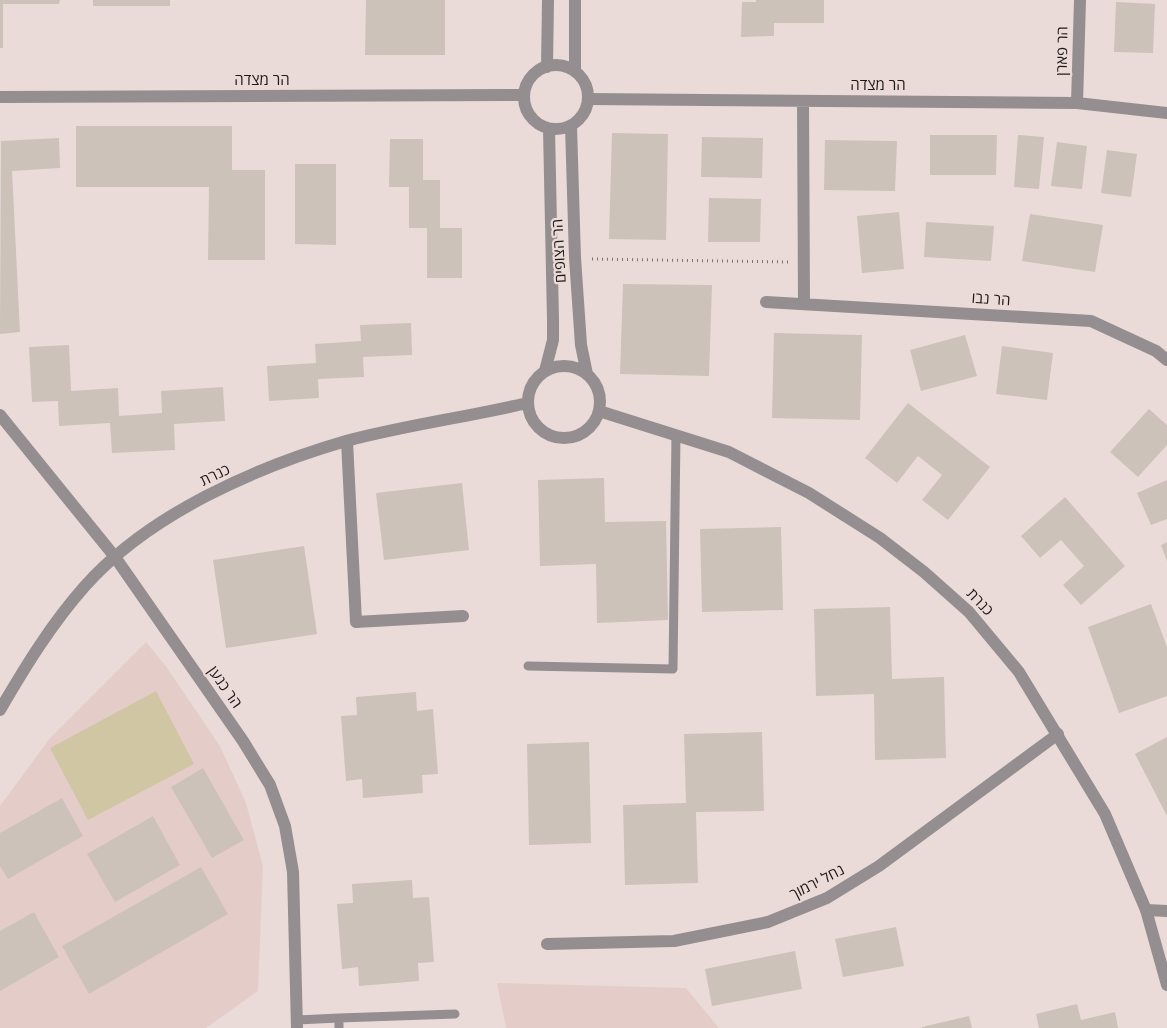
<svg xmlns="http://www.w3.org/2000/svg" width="1167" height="1028" viewBox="0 0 1167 1028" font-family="'Open Sans','Noto Sans Hebrew',sans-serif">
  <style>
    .built { fill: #e4cdc9 }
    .green { fill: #d1c6a3 }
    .building { fill: #ccc2b9 }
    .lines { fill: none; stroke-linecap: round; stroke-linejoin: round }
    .path { stroke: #7c7271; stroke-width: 3; stroke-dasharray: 1 4; stroke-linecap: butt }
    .service { stroke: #948e90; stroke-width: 9 }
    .minor { stroke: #948e90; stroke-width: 12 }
    .tertiary { stroke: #948e90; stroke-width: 12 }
    .labels { text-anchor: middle; stroke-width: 4.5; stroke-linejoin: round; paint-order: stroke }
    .street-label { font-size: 15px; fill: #1d1717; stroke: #eadbd9 }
  </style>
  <rect width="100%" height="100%" fill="#eadbd9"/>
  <!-- built -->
  <path class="built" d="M146,642L165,665L220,746L246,803L263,866L258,991L206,1028H0V806L50,738Z
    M497,983L686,988L719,1028H506Z"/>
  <!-- green -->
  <path class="green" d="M156,691L194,764L88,820L50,748Z"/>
  <!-- building -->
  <path class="building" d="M0,0H60L59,4H3V48H0Z
    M93,0H170V6H93Z
    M366,0H445V55H365Z
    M756,0H824V23H774V36L741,37L742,2H756Z
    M1116,2L1155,4L1153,53L1114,52Z
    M76,126H232V170H265V260H208L209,187H76Z
    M612,133L668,134L666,240L609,239Z
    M930,135H997L996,175H930Z
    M1018,135L1044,137L1039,189L1014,187Z
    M702,137L763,138L762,178L701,177Z
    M59,138L60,168L12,171L20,332L0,334L1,141Z
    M390,139H423V180H440V228H462V278H427V228H409V187H389Z
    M825,140L897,141L895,191L824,190Z
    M1057,142L1087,146L1082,189L1051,186Z
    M1107,150L1137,154L1131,197L1101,193Z
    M295,164H336V245L295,244Z
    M709,198L761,199L760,242H708Z
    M899,212L904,269L862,273L857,216Z
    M1030,214L1103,225L1095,272L1022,261Z
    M926,222L994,226L991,261L924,257Z
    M623,284L712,285L709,376L620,374Z
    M411,323L412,355L363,357L364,377L318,379L319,398L269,401L267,366L316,363L315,344L361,341L360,325Z
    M774,333L862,335L860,420L772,418Z
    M965,335L977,376L921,391L910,350Z
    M69,345L71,391L118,388L119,416L162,413L161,391L223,387L225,421L174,424L175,450L112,453L110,423L59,426L58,401L32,402L29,347Z
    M1002,346L1053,353L1047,400L996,394Z
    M908,403L990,467L948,520L922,500L942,475L918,456L897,483L865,458Z
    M1149,409L1167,425V445L1138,477L1110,452Z
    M604,478L605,522L666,521L668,620L597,623L596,564L540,566L538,480Z
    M1167,480V519L1151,525L1137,493Z
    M462,483L469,550L384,560L376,493Z
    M1065,497L1125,566L1081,605L1063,585L1084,566L1061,540L1040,558L1021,536Z
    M781,527L783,610L702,612L700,529Z
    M1167,542V561L1161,545Z
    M304,546L317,634L226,648L213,560Z
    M1151,604L1167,647V696L1119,713L1088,627Z
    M890,607L892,679L944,677L946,758L875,760L874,694L816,696L814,609Z
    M416,692L417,711L433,709L438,774L422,775L423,793L363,798L362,779L346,781L341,716L357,715L356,697Z
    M762,732L764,811L696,812L698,883L625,885L623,805L686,803L684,734Z
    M1167,737V816L1135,754Z
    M589,742L591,843L529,845L527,744Z
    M203,768L244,840L212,858L171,787Z
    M62,798L83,836L8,879L0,866V833Z
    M153,816L180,865L115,902L87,854Z
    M201,867L228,914L89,994L62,946Z
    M412,880L413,898L429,897L434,962L418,963L419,981L359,986L358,967L342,969L337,904L353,903L352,884Z
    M34,912L59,957L0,991V931Z
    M896,927L904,966L843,977L835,939Z
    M795,951L802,989L712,1006L705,969Z
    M1077,1004L1081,1020L1115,1012L1118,1028H1039L1036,1014Z
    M969,1016L972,1028H922V1027Z"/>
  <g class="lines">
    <!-- path -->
    <path class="path" d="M592,259L788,262"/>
    <!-- service -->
    <path class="service" d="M528,666L673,669L676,435
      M297,1020L339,1018
      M339,1028V1018L455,1014"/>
    <!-- minor -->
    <path class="minor" d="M0,97L524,95
      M588,99L1077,103L1167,113
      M803,101L804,303
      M1077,103L1080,0
      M766,302L1091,321L1156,351L1167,360
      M0,415L115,557L243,741L270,785L285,826L293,872L297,1028
      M347,441L356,622L463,616
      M1146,910L1167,911
      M547,944L674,941L768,922L827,898L879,866L1058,734"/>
    <!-- tertiary -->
    <path class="tertiary" d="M524 97a32 32 0 1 1 64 0a32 32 0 1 1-64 0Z
      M547,67L548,0
      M575,71V0
      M571,126L575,258L581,345L587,374
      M528 402a36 36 0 1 1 72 0a36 36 0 1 1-72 0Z
      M545,371L553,340V320L549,129
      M599,411L729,452L809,493L880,538L924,572L969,612L1019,672L1105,814L1146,910L1167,985
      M0,710C25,667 52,623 85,586C149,514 256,467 346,441C406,425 468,417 527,403"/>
  </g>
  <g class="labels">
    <!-- street labels -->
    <g class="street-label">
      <text transform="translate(1062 51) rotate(-89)" y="5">הר פארן</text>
      <text x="262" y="85">הר מצדה</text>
      <text x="878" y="90">הר מצדה</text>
      <text transform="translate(559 251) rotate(-93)" y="5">הר הצופים</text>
      <text transform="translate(991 299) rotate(4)" y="5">הר נבו</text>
      <text transform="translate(215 475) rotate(-26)" y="5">כנרת</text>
      <text transform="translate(980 602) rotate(46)" y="5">כנרת</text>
      <text transform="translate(225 687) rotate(55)" y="5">הר כנען</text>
      <text transform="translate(817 882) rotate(-27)" y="5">נחל ירמוך</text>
    </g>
  </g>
</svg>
